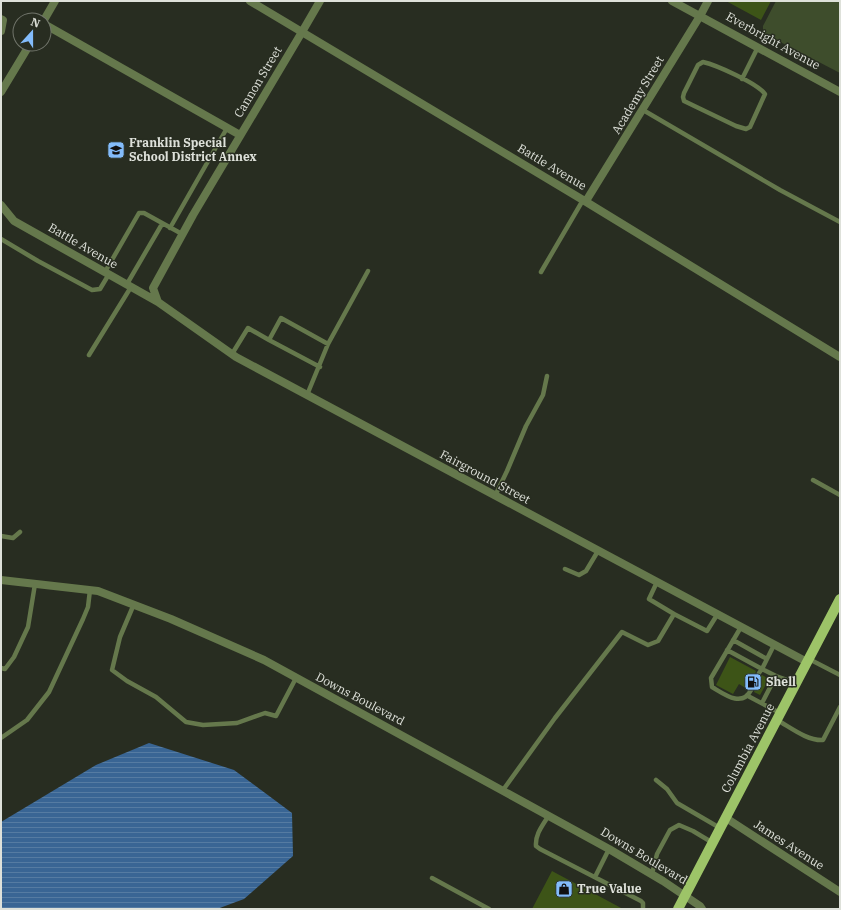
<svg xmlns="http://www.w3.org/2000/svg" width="841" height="910" viewBox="0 0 841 910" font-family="'IBM Plex Serif',serif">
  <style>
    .green { fill: #3e4d2c }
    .water { fill: url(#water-rules) }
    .building { fill: #3d5417 }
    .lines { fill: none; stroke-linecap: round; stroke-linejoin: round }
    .service { stroke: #65784c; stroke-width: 4.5 }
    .minor { stroke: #65784c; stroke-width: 8 }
    .tertiary { stroke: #65784c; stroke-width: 8 }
    .primary { stroke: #9dc468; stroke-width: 10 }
    .labels { text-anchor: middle; stroke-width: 3; stroke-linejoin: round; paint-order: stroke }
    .street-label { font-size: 12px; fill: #dee1da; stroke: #282d21 }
    .poi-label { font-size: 12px; font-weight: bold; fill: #dee1da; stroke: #282d21; text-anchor: start }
  </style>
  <defs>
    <pattern id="water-rules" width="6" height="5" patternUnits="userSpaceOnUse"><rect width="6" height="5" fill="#396594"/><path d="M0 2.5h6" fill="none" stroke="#557ba2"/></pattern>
  </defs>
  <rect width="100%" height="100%" fill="#282d21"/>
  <!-- green -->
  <path class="green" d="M776,1H840V73L763,33V26Z"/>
  <!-- water -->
  <path class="water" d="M149,743L234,770L292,813L293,856L244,899L217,909H1V822L96,765Z"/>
  <!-- building -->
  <path class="building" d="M726,1H771L761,20Z
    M730,657L756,671L755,674L757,676L760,677L762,675L769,679L760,695L754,692L755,689L752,686L747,689L739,684L733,694L716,685Z
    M552,871L623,909H532Z"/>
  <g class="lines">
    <!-- service -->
    <path class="service" d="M703,62C716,65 757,83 765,94L750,127L746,129L736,126L684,101L683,97L684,93L698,65Z
      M742,79L758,47
      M643,110L780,190L840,222
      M170,228L227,128
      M1,239L38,261L92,290L100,289L109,274
      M105,272L139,213H144L182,234
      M541,272L583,200
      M127,284L162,224
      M269,340L320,367
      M232,354L248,328L269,340L281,318L328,344
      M89,355L131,287
      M307,395L328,344L368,271
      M813,480L840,495
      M495,496L507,471L526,426L543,395L547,376
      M1,536L13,538L20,532
      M565,569L579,575L586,571L598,551
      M134,604L120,637L112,670L127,681L156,697L186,722L203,725L237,723L265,713L276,716L296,678
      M674,614L707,631L717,615
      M741,627L711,678L712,687C724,694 742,708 751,690
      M733,640L767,659
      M774,645L762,669L776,676
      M727,650L762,669L759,673
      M809,659L840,675
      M1,668L5,669L14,657L28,627L35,584
      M748,696L780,713
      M762,703L776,676L796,683
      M777,720C790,727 807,741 823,740L840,707
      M1,738L27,720L49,692L83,619L88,607L90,590
      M656,780L667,789L677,803L720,828
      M503,790L555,718L622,632L648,645L658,641L674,614L649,599L657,582
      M549,815C543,825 535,834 536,846L540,849L641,901L643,903V909
      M652,874L657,854L670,830L679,825L693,831L713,843
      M595,877L609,849
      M432,878L489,909"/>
    <!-- minor -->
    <path class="minor" d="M250,1L583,200L840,357
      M672,1L840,92
      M1,19L3,20L1,31
      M44,20L55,1
      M44,24L240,135
      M1,92L30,44
      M586,201L700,16L708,1
      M1,205L14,221L158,302L236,357L807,662
      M158,302L153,288L193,215L302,32L320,1
      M726,818L840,892"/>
    <!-- tertiary -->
    <path class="tertiary" d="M1,580L98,591L171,619L264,660L609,849L663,881L700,906L702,909"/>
    <!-- primary -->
    <path class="primary" d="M678,909L840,599"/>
  </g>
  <!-- icons -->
  <defs>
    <symbol id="school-square" viewBox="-11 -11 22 22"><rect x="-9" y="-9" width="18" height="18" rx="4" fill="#83bcfb" stroke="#282d21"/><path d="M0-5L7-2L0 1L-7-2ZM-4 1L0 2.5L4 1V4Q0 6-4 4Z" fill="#111"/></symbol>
    <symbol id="fuel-square" viewBox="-11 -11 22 22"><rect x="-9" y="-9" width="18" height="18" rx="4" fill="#83bcfb" stroke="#282d21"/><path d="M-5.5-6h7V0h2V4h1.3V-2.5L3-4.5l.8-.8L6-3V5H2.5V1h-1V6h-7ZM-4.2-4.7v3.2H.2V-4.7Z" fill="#111"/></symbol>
    <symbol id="shop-square" viewBox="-11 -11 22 22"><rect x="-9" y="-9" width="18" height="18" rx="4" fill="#83bcfb" stroke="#282d21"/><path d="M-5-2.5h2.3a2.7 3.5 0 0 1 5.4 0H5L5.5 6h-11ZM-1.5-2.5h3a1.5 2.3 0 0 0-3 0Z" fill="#111"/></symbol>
  </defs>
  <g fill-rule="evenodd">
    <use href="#school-square" x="106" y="140" width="20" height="20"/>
    <use href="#fuel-square" x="743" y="672" width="20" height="20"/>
    <use href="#shop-square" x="554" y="879" width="20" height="20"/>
  </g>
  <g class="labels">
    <!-- street labels -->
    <g class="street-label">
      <text transform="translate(773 41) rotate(29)" y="4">Everbright Avenue</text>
      <text transform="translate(258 82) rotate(-59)" y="4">Cannon Street</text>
      <text transform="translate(638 95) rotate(-59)" y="4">Academy Street</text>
      <text transform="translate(552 167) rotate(31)" y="4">Battle Avenue</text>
      <text transform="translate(83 246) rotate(30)" y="4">Battle Avenue</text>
      <text transform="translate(485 477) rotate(28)" y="4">Fairground Street</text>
      <text transform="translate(360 699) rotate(28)" y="4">Downs Boulevard</text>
      <text transform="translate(748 748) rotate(-62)" y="4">Columbia Avenue</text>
      <text transform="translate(789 845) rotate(33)" y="4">James Avenue</text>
      <text transform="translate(644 856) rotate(31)" y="4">Downs Boulevard</text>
    </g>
    <!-- poi labels -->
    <g class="poi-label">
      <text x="129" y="147">Franklin Special<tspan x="129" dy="14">School District Annex</tspan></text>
      <text x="766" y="686">Shell</text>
      <text x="577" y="893">True Value</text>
    </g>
  </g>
  <!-- border -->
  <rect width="841" height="910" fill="none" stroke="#dee1da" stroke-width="4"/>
  <!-- north arrow -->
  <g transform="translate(32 32) rotate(21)"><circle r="19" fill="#282d21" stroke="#71756b"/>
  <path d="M0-3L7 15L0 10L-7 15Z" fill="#83bcfb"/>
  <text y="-6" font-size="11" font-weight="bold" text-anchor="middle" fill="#dee1da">N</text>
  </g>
</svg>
